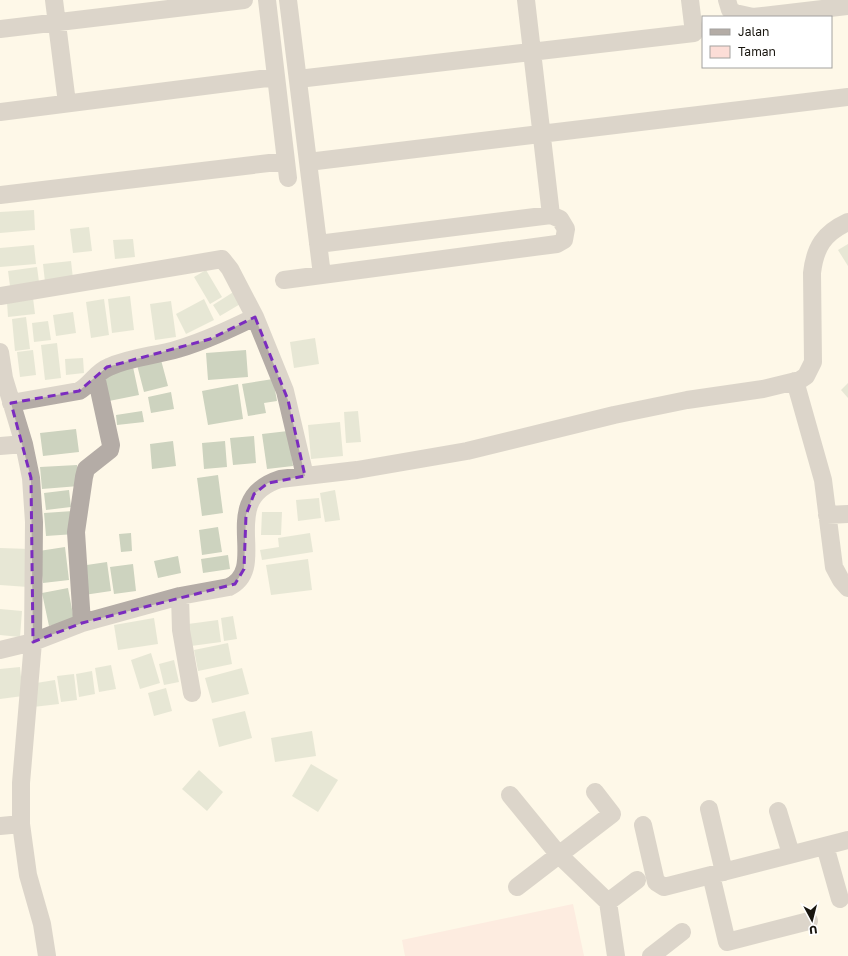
<svg xmlns="http://www.w3.org/2000/svg" width="848" height="956" viewBox="0 0 848 956" font-family="'Golos Text',sans-serif">
  <style>
    .green { fill: #fcddd7 }
    .building { fill: #cdd3bf }
    .lines { fill: none; stroke-linecap: round; stroke-linejoin: round }
    .minor { stroke: #b4aca6; stroke-width: 18 }
    .marked { fill: none; stroke: #7b2cbf; stroke-width: 3; stroke-dasharray: 8 5; stroke-linejoin: round }
  </style>
  <rect width="100%" height="100%" fill="#fef8e8"/>
  <!-- green -->
  <path class="green" d="M573,904L584,956H405L402,940Z"/>
  <!-- building -->
  <path class="building" d="M34,210L35,230L0,233V212Z
    M89,227L92,251L73,253L70,229Z
    M133,239L135,257L115,259L113,240Z
    M848,244V266L838,250Z
    M34,245L36,264L0,267V248Z
    M71,261L73,279L45,282L43,264Z
    M37,267L39,282L10,286L8,271Z
    M206,270L222,297L210,304L194,277Z
    M235,291L242,303L220,316L213,305Z
    M130,296L134,330L112,333L108,299Z
    M33,298L35,314L8,317L7,302Z
    M104,299L109,335L91,338L86,302Z
    M204,299L214,320L186,334L176,314Z
    M171,301L176,337L155,340L150,304Z
    M73,312L76,333L56,336L53,315Z
    M26,317L30,349L15,351L12,319Z
    M48,321L51,340L34,342L32,323Z
    M315,338L319,364L294,368L290,342Z
    M57,343L61,378L45,380L41,345Z
    M33,350L36,375L20,377L17,352Z
    M246,350L248,377L208,380L206,353Z
    M83,358L84,373L66,375L65,359Z
    M161,360L168,386L144,392L137,365Z
    M133,367L139,395L109,401L103,374Z
    M273,379L277,401L264,403L266,413L248,416L242,384Z
    M848,383V398L841,390Z
    M238,384L243,419L208,425L202,391Z
    M171,392L174,409L151,413L148,397Z
    M142,411L144,422L117,425L116,415Z
    M358,411L361,442L346,443L344,412Z
    M340,422L343,456L311,459L308,425Z
    M76,429L79,452L43,456L40,433Z
    M288,431L293,466L267,469L262,434Z
    M254,436L256,463L233,465L230,438Z
    M173,441L176,466L152,469L150,444Z
    M225,441L227,467L204,469L202,443Z
    M77,465L79,486L42,489L40,467Z
    M218,475L223,513L202,516L197,478Z
    M69,490L71,507L46,510L44,493Z
    M335,490L340,520L325,522L320,493Z
    M319,498L321,518L298,521L296,500Z
    M73,511L75,534L46,536L44,513Z
    M262,512H282L281,535H261Z
    M218,527L222,552L202,555L199,530Z
    M131,533L132,551L121,552L119,534Z
    M310,533L313,552L262,560L260,550L279,547L278,538Z
    M65,547L69,580L43,583L39,551Z
    M0,548L30,549L28,587L0,585Z
    M228,555L230,569L203,573L201,559Z
    M178,556L181,573L158,578L154,561Z
    M308,559L312,590L271,595L266,565Z
    M107,562L111,591L84,595L80,566Z
    M133,564L136,591L114,594L110,567Z
    M68,588L74,620L49,626L42,593Z
    M0,609L22,611L20,637L0,635Z
    M233,616L237,639L224,641L221,618Z
    M154,618L158,644L118,650L114,625Z
    M218,620L221,642L191,646L188,624Z
    M228,643L232,664L198,671L194,650Z
    M151,653L160,683L140,689L131,660Z
    M174,660L179,682L164,685L159,664Z
    M111,665L116,689L99,692L95,668Z
    M20,667L23,696L0,699V669Z
    M242,668L249,694L212,703L205,678Z
    M92,671L95,694L79,697L76,674Z
    M74,674L77,700L61,702L57,676Z
    M55,680L59,704L33,707L30,684Z
    M166,688L172,711L154,716L148,693Z
    M245,711L252,738L219,747L212,719Z
    M312,731L316,756L275,762L271,738Z
    M311,764L338,780L318,812L292,796Z
    M199,770L223,792L207,811L182,789Z"/>
  <g class="lines">
    <!-- minor -->
    <path class="minor" d="M54,0L67,103
      M267,0L288,178
      M288,0L322,275
      M526,0L551,215
      M727,0L730,10L735,13L753,17L848,6
      M0,29L244,0
      M298,79L694,33L690,0
      M0,112L276,77
      M308,162L848,97
      M0,195L286,161
      M284,280L557,244L564,240L566,229L560,219L551,215L318,244
      M0,296L222,259L230,269L255,317L285,391L305,476
      M0,352L4,378L24,444L31,478L34,522L33,642L21,783V824L28,875L42,924L47,956
      M795,381L823,480L834,567L841,580L848,588
      M11,403L79,391C90,385 96,372 109,367C131,357 155,356 178,349C205,341 230,329 255,317
      M0,446L24,444
      M827,515L848,514
      M180,596L181,630L192,693
      M82,623L76,532L84,477L86,469L110,450L111,445L96,376
      M0,650L33,642L82,623L180,596L229,587C271,567 215,500 280,479L357,470L467,451L614,415L687,400L763,389L800,380L806,376L813,362L812,273C815,247 824,233 848,222
      M510,795L559,855L608,902L616,956
      M709,809L724,872
      M778,811L791,854
      M643,825L656,882L664,887L848,840
      M0,826L21,824
      M825,846L840,899
      M711,875L727,942L809,921
      M517,887L612,814L595,792
      M608,902L637,880
      M651,956L682,932"/>
  </g>
  <!-- marked area -->
  <path d="M0 0H848V956H0ZM255,317L288,400L305,476L268,483L254,494L246,515L244,569L235,584L82,623L33,642L31,478L11,403L79,391L107,367L210,339Z" fill="#fef8e8" fill-opacity=".55" fill-rule="evenodd"/>
  <path class="marked" d="M255,317L288,400L305,476L268,483L254,494L246,515L244,569L235,584L82,623L33,642L31,478L11,403L79,391L107,367L210,339Z"/>
  <!-- legend -->
  <rect x="702" y="16" width="130" height="52" fill="#ffffff" stroke="#a3a29f"/>
  <rect x="710" y="29" width="20" height="6" fill="#b4aca6" stroke="#a3a29f"/>
  <text x="738" y="36" font-size="12" fill="#19160f">Jalan</text>
  <rect x="710" y="46" width="20" height="12" fill="#fcddd7" stroke="#a3a29f"/>
  <text x="738" y="56" font-size="12" fill="#19160f">Taman</text>
  <!-- north arrow -->
  <g transform="translate(812 920) rotate(173)" stroke="#ffffff" stroke-width="3" paint-order="stroke">
  <path d="M0-3L7 15L0 10L-7 15Z" fill="#19160f"/>
  <text y="-6" font-size="11" font-weight="bold" text-anchor="middle" fill="#19160f">U</text>
  </g>
</svg>
